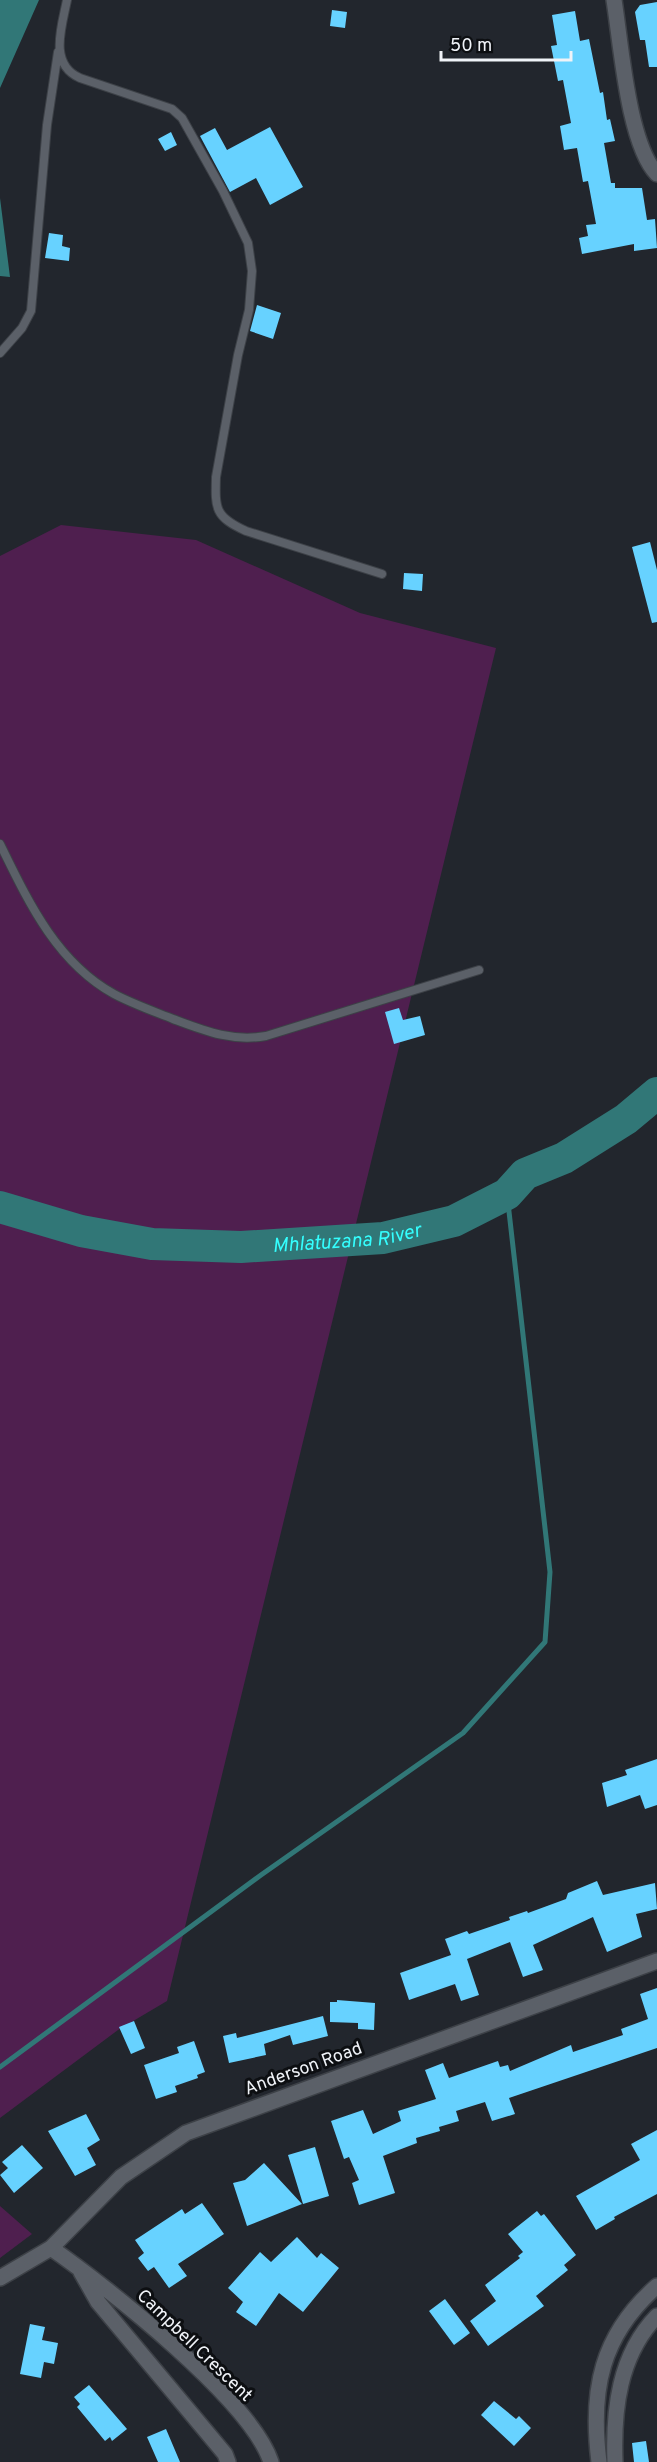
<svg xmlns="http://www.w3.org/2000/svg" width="657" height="2462" viewBox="0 0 657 2462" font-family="Overpass,sans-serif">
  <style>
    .green { fill: #4f1f4f }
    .water { fill: #317777 }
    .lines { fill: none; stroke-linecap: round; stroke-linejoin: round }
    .stream { stroke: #317777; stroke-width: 5 }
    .river { stroke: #317777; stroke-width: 32 }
    .building { fill: #67d2ff }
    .lane-casing { stroke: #3d4147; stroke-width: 10 }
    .street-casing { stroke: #3d4147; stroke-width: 18 }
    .lane { stroke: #5b6068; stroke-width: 8 }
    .street { stroke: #5b6068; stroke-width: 15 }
    .labels { text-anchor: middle; stroke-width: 6; stroke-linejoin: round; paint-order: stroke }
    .street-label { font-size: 18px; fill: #f0f3f8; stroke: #0d0f12 }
    .water-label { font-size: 20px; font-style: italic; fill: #34fefe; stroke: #0d0f12 }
  </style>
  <rect width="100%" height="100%" fill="#22262d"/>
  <!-- green -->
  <path class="green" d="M61,525L196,540L360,613L496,648L167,2001L118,2030L0,2118V556Z
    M0,2206L32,2234L0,2258Z"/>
  <!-- water -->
  <path class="water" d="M0,0H39L0,88Z
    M0,198L10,277L0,276Z"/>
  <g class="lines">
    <!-- stream -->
    <path class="stream" d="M0,2067L261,1875L463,1733L545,1642L550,1572L507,1194"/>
    <!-- river -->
    <path class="river" id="s1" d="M0,1207L81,1231L152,1244L241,1247L383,1238L454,1221L507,1194L525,1174L564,1158L626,1119L657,1093"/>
  </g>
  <!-- building -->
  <path class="building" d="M657,2V67H649L645,40H640L635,12L640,5Z
    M332,10L347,12L345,28L330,26Z
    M575,11L580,41L589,39L600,93L603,92L607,120L610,119L615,141L604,143L611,183H615V188H642L647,220L655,219L657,248L634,251V244L582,254L579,238L588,236L586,225L596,224L588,181L583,182L577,148L564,150L560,126L571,123L563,80L558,81L551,46L557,45L552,15Z
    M270,127L303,187L270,205L256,178L230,192L200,136L215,128L227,150Z
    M171,132L177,145L165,151L158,139Z
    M49,233L63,235L62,246L70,248L69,261L45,258Z
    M257,305L281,313L273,339L250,331Z
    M650,542L657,570V622L652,623L632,547Z
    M404,573L423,574L422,591L403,589Z
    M399,1008L403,1020L420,1016L425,1035L394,1044L385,1012Z
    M657,1759V1805L645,1809L640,1795L607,1807L602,1783L627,1775L625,1770Z
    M597,1881L603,1895L655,1883L657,1909L636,1914L642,1937L607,1952L593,1917L533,1945L543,1970L523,1977L510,1942L467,1959L479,1995L461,2001L455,1984L409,2000L400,1973L451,1955L445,1939L467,1931L469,1934L510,1920L509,1917L527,1911L528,1913L566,1899L568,1893Z
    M657,1988V2048L509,2098L515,2114L492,2121L485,2102L456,2111L459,2121L439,2127L440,2131L416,2138L417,2143L383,2156L395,2193L359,2205L352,2183L359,2180L349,2157L344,2159L331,2121L363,2110L373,2134L401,2121L398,2111L436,2099L425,2070L443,2063L449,2078L498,2061L500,2067L508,2065L510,2071L571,2045L573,2052L623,2035L621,2029L648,2019L640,1994Z
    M337,2000L375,2003L374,2030L358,2029V2023L330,2022V2002H337Z
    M323,2016L328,2036L293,2045L290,2035L264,2044L266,2055L229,2063L223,2036L236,2033L237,2038Z
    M134,2021L145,2048L131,2054L119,2027Z
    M194,2041L205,2072L197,2075L198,2078L175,2086L177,2092L156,2099L144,2065L179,2053L177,2047Z
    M86,2114L100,2140L87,2148L96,2165L75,2176L48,2131Z
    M657,2130V2194L614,2217L615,2219L596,2230L576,2196L640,2160L631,2144Z
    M22,2145L43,2168L14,2193L0,2175L8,2168L2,2162Z
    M315,2147L329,2196L303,2204L288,2155Z
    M264,2163L302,2204L247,2226L233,2183L245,2180Z
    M202,2203L224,2234L178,2264L187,2276L169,2288L154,2267L148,2271L138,2258L144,2253L135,2240L182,2209L185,2214Z
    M537,2211L541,2216L544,2214L576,2255L564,2265L568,2270L536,2296L544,2306L488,2346L470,2321L496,2301L485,2285L520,2258L518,2256L523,2252L508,2234Z
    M297,2237L317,2258L321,2253L339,2268L303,2312L279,2293L256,2326L236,2312L243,2302L228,2288L260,2252L271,2262Z
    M445,2299L470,2333L454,2345L429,2311Z
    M30,2324L45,2327L42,2340L58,2343L54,2364L44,2362L41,2378L20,2374Z
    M89,2385L127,2429L112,2441L110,2437L105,2441L77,2407L80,2404L74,2397Z
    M494,2401L516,2419L519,2416L531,2428L514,2446L481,2415Z
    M166,2429L180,2462H158L147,2437Z
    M646,2441L649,2462H634L632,2443Z"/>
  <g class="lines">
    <defs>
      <path id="lane" d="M67,0C62,26 48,64 80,78L172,109L182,118L223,191L248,243L252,271L249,310L238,355L216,477C215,509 215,517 246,531L382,574
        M0,353L22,328L31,311L47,125L58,52
        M0,844C28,901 56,962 114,994C133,1004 153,1011 173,1019C205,1031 232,1042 266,1036L479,970"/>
      <path id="street" d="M614,0C621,43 628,144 657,174
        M51,2248C107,2287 251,2400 271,2462
        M81,2272L98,2302L225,2454L228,2462
        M0,2278L51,2248L121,2177L186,2133L657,1961
        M599,2462C590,2390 601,2335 657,2286
        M615,2462C613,2410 619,2355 657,2316"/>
    </defs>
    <!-- lane casing -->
    <use href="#lane" class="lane-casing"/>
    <!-- street casing -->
    <use href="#street" class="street-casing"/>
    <!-- lane -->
    <use href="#lane" class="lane"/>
    <!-- street -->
    <use href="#street" class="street"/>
  </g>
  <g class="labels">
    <!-- street labels -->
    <g class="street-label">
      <text transform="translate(303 2068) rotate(-20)" y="6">Anderson Road</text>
      <text transform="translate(195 2345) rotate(44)" y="6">Campbell Crescent</text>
    </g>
    <!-- water labels -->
    <g class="water-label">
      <text dy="7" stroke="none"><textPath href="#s1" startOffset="352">Mhlatuzana River</textPath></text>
    </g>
  </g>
  <!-- scale -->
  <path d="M441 51v9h130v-9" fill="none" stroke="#f0f3f8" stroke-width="3"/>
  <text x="450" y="51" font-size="18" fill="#f0f3f8" stroke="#0d0f12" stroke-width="4.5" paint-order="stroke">50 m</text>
</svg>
